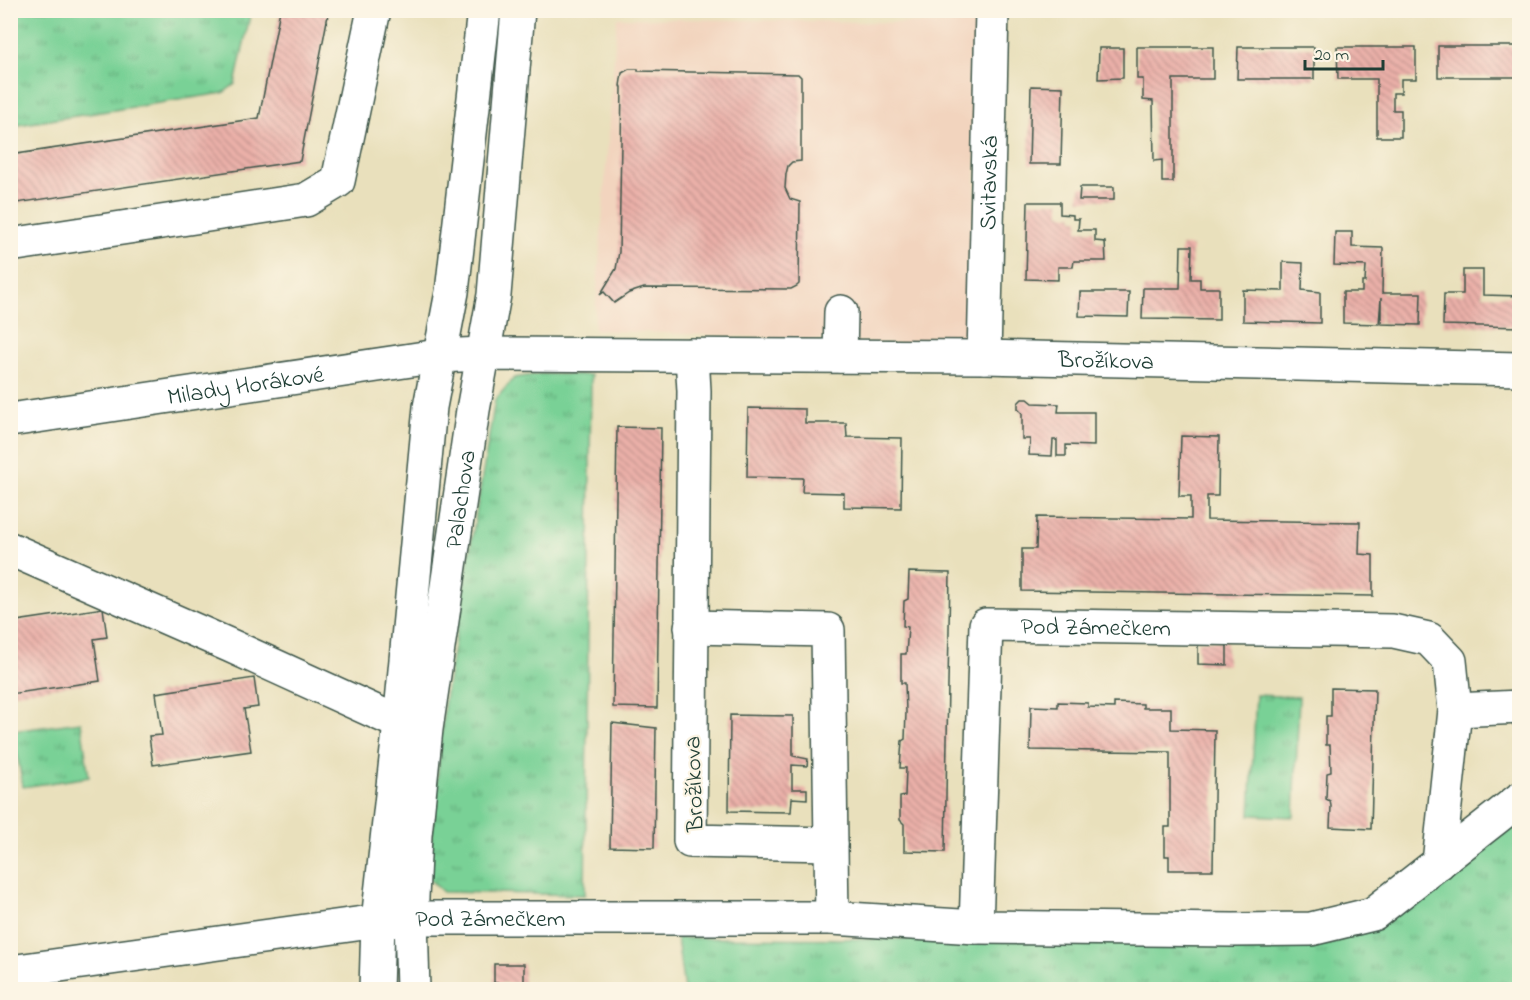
<svg xmlns="http://www.w3.org/2000/svg" width="1530" height="1000" viewBox="0 0 1530 1000" font-family="'Indie Flower',sans-serif">
  <style>
    .built { fill: #f2d4be }
    .park { fill: url(#park-tufts); stroke: #4c8765; stroke-width: 1.5 }
    .building { fill: url(#building-back-hatch) }
    .lines { fill: none; stroke-linecap: round; stroke-linejoin: round }
    .minor-casing { stroke: #3d5548; stroke-width: 36 }
    .minor { stroke: #fff; stroke-width: 33 }
    .labels { text-anchor: middle; stroke-width: 4.5; stroke-linejoin: round; paint-order: stroke }
    .street-label { font-size: 24px; fill: #1f3d34; stroke: #fcf5e5 }
  </style>
  <defs>
    <pattern id="park-tufts" width="24" height="20" patternUnits="userSpaceOnUse" patternTransform="scale(1.5)"><rect width="24" height="20" fill="#79d196"/><path d="M3 7l-1-3M5 7V3M7 7l1-3M15 17l-1-3M17 17v-4M19 17l1-3" fill="none" stroke="#63ab7b"/></pattern>
    <pattern id="building-back-hatch" width="6" height="6" patternUnits="userSpaceOnUse" patternTransform="scale(1.5)"><rect width="6" height="6" fill="#ebb0a9"/><path d="M-1 5l2 2M0 0l6 6M5-1l2 2" fill="none" stroke="#be908a"/></pattern>
  </defs>
  <rect width="100%" height="100%" fill="#fcf5e5"/>
  <filter id="ink" filterUnits="userSpaceOnUse"><feTurbulence type="fractalNoise" baseFrequency=".0167" numOctaves="2"/><feDisplacementMap in="SourceGraphic" scale="12" xChannelSelector="R" yChannelSelector="G"/><feConvolveMatrix kernelMatrix="1 2 1 2 8 2 1 2 1" color-interpolation-filters="sRGB"/></filter>
  <filter id="wash" filterUnits="userSpaceOnUse"><feTurbulence type="fractalNoise" baseFrequency=".008" numOctaves="4" result="noise"/><feDisplacementMap in="SourceGraphic" scale="24" xChannelSelector="R" yChannelSelector="G"/><feGaussianBlur stdDeviation="1.35" result="paint"/><feColorMatrix in="noise" values="0 0 0 0 0 0 0 0 0 0 0 0 0 0 0 0 0 1.4 0 .05"/><feComposite in="paint" operator="in"/></filter>
  <g filter="url(#wash)">
    <rect width="100%" height="100%" fill="#e9e0bc"/>
    <!-- built -->
    <path class="built" d="M617,18L979,24L972,334L957,346L594,330Z"/>
    <!-- park -->
    <path class="park" d="M11,10H251V11L235,84L223,93L11,126Z
      M540,374L591,375L585,895L443,892L428,878L444,706L495,400L514,378Z
      M1256,695L1299,697L1294,817L1250,815Z
      M81,722L89,777L23,787L13,731Z
      M1519,820V989H684L677,938L1257,941L1330,944L1388,921Z"/>
    <g id="blocks">
      <!-- building -->
      <path class="building" d="M280,10H329L300,161L10,204V155L259,118Z
        M1438,46H1516V77H1438Z
        M1137,47H1213V79H1173V182H1162V160L1154,161L1153,101L1143,100V79H1137Z
        M1238,47H1314V79H1237Z
        M1337,47H1416V79H1401V93H1393V110H1401V137H1377V79H1338Z
        M1099,48H1123V78L1098,79Z
        M629,69H638V71L798,74L801,77V161L792,162L788,166L786,174L785,188L790,199L800,202L799,284L797,286L791,289L644,288L629,293L614,303L604,292L600,295L616,269L619,252L622,87L620,86L622,73Z
        M1031,86L1063,87L1061,164H1029Z
        M1080,187H1114V200H1079Z
        M1028,202H1060V214L1073,215V219H1079L1078,230H1095V241L1105,242L1106,261H1074L1073,267H1058V280L1026,279Z
        M1335,232H1352V247L1383,248L1382,293H1421L1420,325L1381,324V298L1379,324L1343,323V292H1362V282H1365L1366,266L1334,265Z
        M1181,246H1192L1191,279H1200V288H1219V320L1142,319L1143,288H1180Z
        M1283,262L1303,263L1302,290L1320,292V323L1243,321V290L1283,291Z
        M1463,270H1483V295L1520,296V327L1443,325L1444,294H1463Z
        M1080,292H1129L1128,317L1079,316Z
        M1022,399H1028L1033,403L1059,404L1058,412H1094V446L1066,445V456H1057V440H1053L1052,456L1029,455L1030,439H1022V413L1018,409V403Z
        M748,408L805,409V423H846L847,437L902,438L901,508L844,507V493L802,492L803,478L747,477Z
        M617,427L661,428L657,708L613,707Z
        M1181,436L1219,437L1218,496H1207V520L1360,522L1359,554L1373,555V596L1022,591V549H1036L1037,517L1191,519V496H1179Z
        M909,572L950,573L945,852L904,851V824L900,820V797L905,796L906,768H900L902,741L905,739L906,712L905,683H901V654H906L908,627L903,626L904,601L908,599Z
        M103,608L107,637L94,639L100,681L10,694V622Z
        M1198,641H1227V665L1198,664Z
        M254,678L258,707L244,709L251,751L153,765L149,736L162,735L156,693Z
        M1331,688L1375,689L1371,829L1330,827L1331,806L1330,801L1326,799L1327,773L1331,772L1330,745H1326V716H1331Z
        M1058,702L1088,703V707L1114,708V703L1143,704V708H1171V729L1215,730L1213,870H1169V856H1165V827H1170V752L1030,750L1031,706L1058,707Z
        M730,715L793,716V756L808,759L807,766L792,765V789H807V799L792,798L791,812L729,811Z
        M612,723L656,728L654,848L610,847Z
        M494,964H524V983H494Z"/>
    </g>
  </g>
  <g filter="url(#ink)">
    <use href="#blocks" fill-opacity="0" stroke="#3d5548" stroke-width="1.5"/>
    <g class="lines">
      <defs>
        <g id="minor">
          <path d="M10,245L306,200L338,181L374,10"/>
          <path d="M692,355L694,391L690,841L831,844"/>
          <path d="M840,356L841,312"/>
          <path id="s1" d="M984,357L992,10"/>
          <path id="s2" d="M10,420L438,356L483,354L984,357L1520,369"/>
          <path d="M10,549L231,646L400,723"/>
          <path d="M691,627L828,630L832,918"/>
          <path d="M1455,710L1520,707"/>
          <path id="s3" d="M976,927L986,625L1393,631L1429,639L1450,661L1455,710L1439,863"/>
          <path id="s4" d="M10,972L378,921L411,918H832L976,927L1233,930L1311,929L1373,914L1520,799"/>
          <path d="M376,990L378,921L400,723L430,407L452,292L484,10"/>
          <path id="s5" d="M413,990L411,918L415,835L426,729L473,410L494,295L518,10"/>
        </g>
      </defs>
      <!-- minor casing -->
      <use href="#minor" class="minor-casing"/>
      <!-- minor -->
      <use href="#minor" class="minor"/>
    </g>
  </g>
  <g class="labels">
    <!-- street labels -->
    <g class="street-label">
      <text dy="8" stroke="none"><textPath href="#s1" startOffset="174">Svitavská</textPath></text>
      <text dy="8" stroke="none"><textPath href="#s2" startOffset="1101">Brožíkova</textPath></text>
      <text dy="8" stroke="none"><textPath href="#s2" startOffset="238">Milady Horákové</textPath></text>
      <text dy="8" stroke="none"><textPath href="#s5" startOffset="494">Palachova</textPath></text>
      <text dy="8" stroke="none"><textPath href="#s3" startOffset="412">Pod Zámečkem</textPath></text>
      <text transform="translate(693 784) rotate(-92)" y="8">Brožíkova</text>
      <text dy="8" stroke="none"><textPath href="#s4" startOffset="484">Pod Zámečkem</textPath></text>
    </g>
  </g>
  <!-- margin -->
  <rect width="1530" height="1000" fill="none" stroke="#fcf5e5" stroke-width="36"/>
  <!-- scale -->
  <path d="M1305 60v9h78v-9" fill="none" stroke="#1f3d34" stroke-width="3"/>
  <text x="1314" y="60" font-size="18" fill="#1f3d34" stroke="#fcf5e5" stroke-width="4.5" paint-order="stroke">20 m</text>
</svg>
